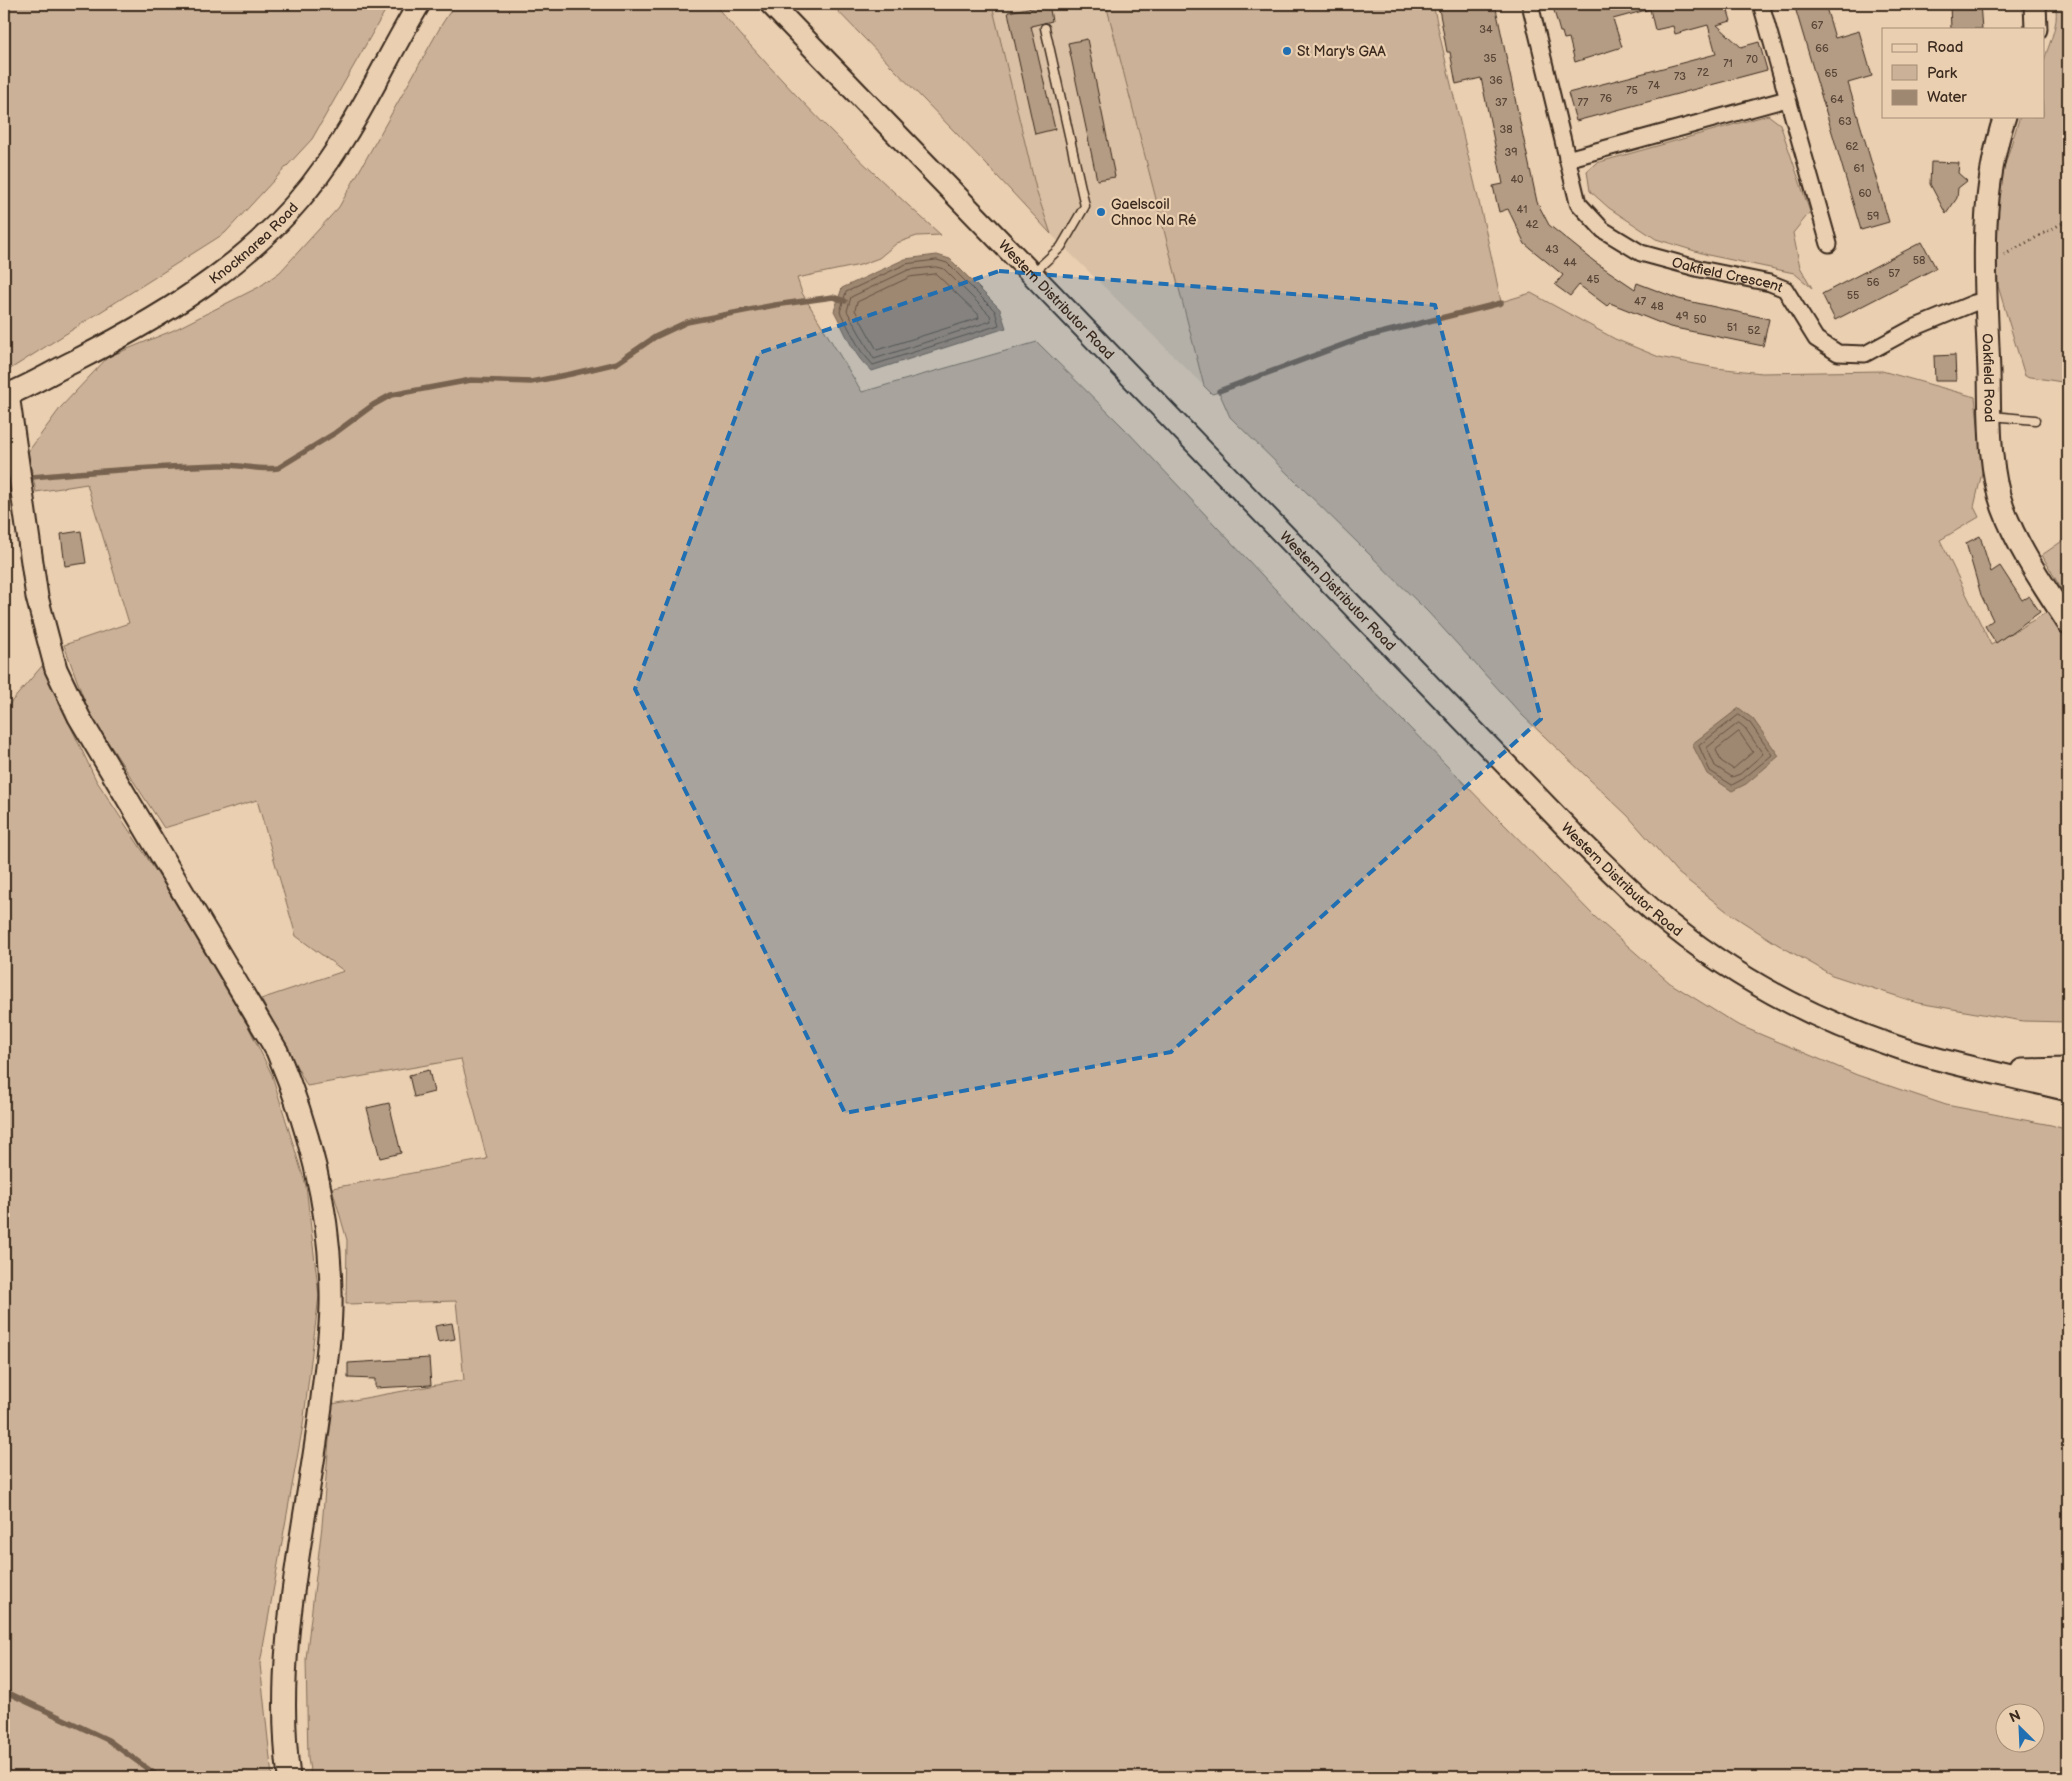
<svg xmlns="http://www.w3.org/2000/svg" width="2072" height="1781" viewBox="0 0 2072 1781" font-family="'Balsamiq Sans',sans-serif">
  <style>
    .built { fill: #dac0a4 }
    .green { fill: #cbb197; stroke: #836e5a; fill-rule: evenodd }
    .water { fill: #9f8872; stroke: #776250 }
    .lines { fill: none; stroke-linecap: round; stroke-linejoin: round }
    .shore { stroke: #635040; stroke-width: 1 }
    .stream { stroke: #776250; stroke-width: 5.5 }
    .building { fill: #b49c84; stroke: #3b2a1e }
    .lane-casing { stroke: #3b2a1e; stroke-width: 11 }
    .street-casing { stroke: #3b2a1e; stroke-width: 19 }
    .secondary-casing { stroke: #3b2a1e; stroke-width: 25 }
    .path { stroke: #3b2a1e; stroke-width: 3; stroke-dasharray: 1 4; stroke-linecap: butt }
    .lane { stroke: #eacfb1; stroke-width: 8 }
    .street { stroke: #eacfb1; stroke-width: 15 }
    .secondary { stroke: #eacfb1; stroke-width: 21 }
    .marked { fill: #1f6fb2; fill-opacity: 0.2; stroke: #1f6fb2; stroke-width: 4; stroke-dasharray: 10 6; stroke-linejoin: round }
    .poi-dot { fill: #1f6fb2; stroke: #eacfb1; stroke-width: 2 }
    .labels { text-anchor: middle; stroke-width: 4.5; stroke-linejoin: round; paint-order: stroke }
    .number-label { font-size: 11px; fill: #594638 }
    .poi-label { font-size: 14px; fill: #3b2a1e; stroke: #eacfb1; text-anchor: start }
    .street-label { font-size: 14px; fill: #3b2a1e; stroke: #eacfb1 }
  </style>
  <rect width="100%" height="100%" fill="#eacfb1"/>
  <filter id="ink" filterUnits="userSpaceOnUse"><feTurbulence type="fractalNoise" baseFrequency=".02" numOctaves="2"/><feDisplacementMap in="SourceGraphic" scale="10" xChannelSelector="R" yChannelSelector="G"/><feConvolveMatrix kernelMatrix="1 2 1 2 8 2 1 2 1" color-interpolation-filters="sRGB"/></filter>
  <g filter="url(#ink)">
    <!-- built -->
    <path class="built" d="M1019,4H1106L1204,386L1051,234L1037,193L993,9Z"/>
    <!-- green -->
    <path class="green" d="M4,4H389L312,139L225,233L4,373Z
      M455,4H714C784,86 860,163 941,235L917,236L897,243L879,258L860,265L797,278L802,293L862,392L1037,342L1126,430L1306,622L1595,917L1670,983L1736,1024L1857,1075L1946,1105L2051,1125L2068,1130V1777H311L308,1758L306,1659L322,1526L332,1404L464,1380L456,1301L346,1304L347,1240L332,1188L487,1159L461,1059L307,1086L261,999L344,971L296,936L257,800L164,828L89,713L64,645L129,623L87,484L36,492L28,452L61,407L108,357L174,330L259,287L280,272L339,207L442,24ZM2004,1714H2034V1744H2004Z
      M831,4H1019L993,9L1037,193L1051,234L986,164Z
      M1106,4H1433C1454,104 1481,202 1501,302L1531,293L1615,339L1659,357L1716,368L1762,373L1882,371L1975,397L1983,468L1974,507L1979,517L1940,540L1991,645L2049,611L2068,642V1022L2023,1021L1918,1003L1832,975L1777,944L1729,913L1678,873L1628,816L1522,715L1428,612L1230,417L1219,392L1212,394L1204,386Z
      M2055,4H2068V383L2025,376L1998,286L1994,200L2020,116H2043C2043,101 2040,75 2044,61C2049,43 2060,23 2055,4Z
      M1768,115L1780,124L1810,212L1793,233L1800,267L1812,288L1794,273L1708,255L1656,239L1609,208L1590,191L1587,171L1596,163Z
      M2068,537V601L2042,555Z
      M42,666L96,780L161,879L249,1028L272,1075L306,1186L319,1296L303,1425L260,1664L272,1777H4V706L6,708Z"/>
    <!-- water -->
    <path class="water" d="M937,255L950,259L1000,309L1006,328L872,371C854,358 845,331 834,311L842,288L905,259Z
      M1739,708L1753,719L1779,756L1746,784L1732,791L1707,774L1692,744Z"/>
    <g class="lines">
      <!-- shore -->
      <path class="shore" d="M937,260L947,263L995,311L999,325L873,365L861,351L840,312L846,292L906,264Z
        M936,267L944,269L990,315L991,321L874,359L847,311L851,297L908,270Z
        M936,274L978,314L979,318L877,350L855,310L857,302L910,277Z
        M1739,715L1750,723L1772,755L1743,779L1732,785L1710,771L1699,746Z
        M1739,723L1745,728L1763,754L1740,774L1732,777L1715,766L1707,748Z
        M1739,732L1753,752L1733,769L1721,761L1716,750Z"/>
      <!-- stream -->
      <path class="stream" d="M1219,391L1361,338L1501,303
        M4,476H7
        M32,477C95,471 157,467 220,465C240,464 259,471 278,468L335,433L373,405L391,395L471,380L531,382L571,374L617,363L655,337L687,322L775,305L833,297L845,301
        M4,1691L108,1740L159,1777"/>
    </g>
    <!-- building -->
    <path class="building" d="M1049,4L1052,21L1031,26L1055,129L1035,134L1008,12Z
      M1466,4H1495L1537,202L1549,225L1595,262L1635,289L1637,283L1679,299L1769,319L1763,346L1670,327L1610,303L1607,306L1579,285L1570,296L1555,285L1563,275L1525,244L1508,209L1499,212L1493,186L1503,184L1481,78L1456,84L1450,52H1447L1439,9Z
      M1567,4H1726L1731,21L1717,25L1741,47L1759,42L1767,70L1576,121L1568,93L1716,54L1708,25L1675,34L1673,26L1655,30L1650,9L1613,19L1622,47L1575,62L1569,38L1564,39L1562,32H1560L1553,7Z
      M1794,4H1825L1835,38L1859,31L1872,76L1848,83L1889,222L1861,230Z
      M1950,4H1980L1982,29H1951Z
      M1087,39L1115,177L1097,180L1068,43Z
      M1931,162L1959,163L1958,173L1967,181L1958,188L1957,198L1946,214L1930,184Z
      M1922,242L1936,268L1835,320L1822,294Z
      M1955,355L1956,381H1935L1934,356Z
      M81,531L86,563L65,566L61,534Z
      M1980,536L1991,572L2000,566L2022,600L2029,596L2040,612L1996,643L1985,626L1993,620L1981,595L1966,543Z
      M429,1070L434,1092L414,1097L409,1075Z
      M389,1103L401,1153L380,1158L367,1108Z
      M452,1323L455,1339L438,1342L435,1326Z
      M429,1358L431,1385L375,1388V1379L348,1378V1363Z"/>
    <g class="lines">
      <defs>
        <path id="lane" d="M1033,273L1061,247L1085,206L1045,28
          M1992,416L2035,420"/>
        <g id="street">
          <path id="s1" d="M1530,4L1578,203L1603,230L1641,253L1700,269L1770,283L1785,289L1816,339L1838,353L1865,354L1911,329L1974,303L1986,300"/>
          <path d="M1761,4L1829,244"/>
          <path d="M1567,159L1787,99"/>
        </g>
        <g id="secondary">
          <path id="s2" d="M771,4L1577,838C1603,863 1629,890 1656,913C1728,974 1811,1019 1900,1048C1955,1066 2012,1076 2068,1090"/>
          <path d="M2035,4L2036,29"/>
          <path id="s3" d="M2005,116C1977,200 1986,286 1989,372C1990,416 1988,466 2003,508C2018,549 2045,587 2068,623"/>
          <path d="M8,394L37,597L56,669L79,717L277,1051C309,1127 330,1209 331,1293C332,1328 326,1364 322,1398C307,1524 272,1650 289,1777"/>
          <path id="s4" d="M4,396C28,387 52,372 75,361C172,312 264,255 326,165C362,114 387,57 419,4"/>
          <path d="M2022,1070L2068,1069"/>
        </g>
      </defs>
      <!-- lane casing -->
      <use href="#lane" class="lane-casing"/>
      <!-- street casing -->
      <use href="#street" class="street-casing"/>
      <!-- secondary casing -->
      <use href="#secondary" class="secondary-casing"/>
      <!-- path -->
      <path class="path" d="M2004,255L2068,220"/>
      <!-- lane -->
      <use href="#lane" class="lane"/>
      <!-- street -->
      <use href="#street" class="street"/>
      <!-- secondary -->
      <use href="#secondary" class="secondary"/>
    </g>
  </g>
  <!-- marked area -->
  <path class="marked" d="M999,271L1435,305L1541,719L1171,1052L845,1113L635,689L759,353Z"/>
  <!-- markers -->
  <g class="poi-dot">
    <circle cx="1287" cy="51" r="5"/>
    <circle cx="1101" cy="212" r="5"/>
  </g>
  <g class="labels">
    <!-- number labels -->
    <g class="number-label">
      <text x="1817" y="29">67</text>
      <text x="1486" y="33">34</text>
      <text x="1822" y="52">66</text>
      <text x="1490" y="62">35</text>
      <text x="1752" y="63">70</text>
      <text x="1728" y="67">71</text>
      <text x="1703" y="76">72</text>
      <text x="1831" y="77">65</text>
      <text x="1680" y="80">73</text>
      <text x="1496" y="84">36</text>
      <text x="1654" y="89">74</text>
      <text x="1632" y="94">75</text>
      <text x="1606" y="102">76</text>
      <text x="1837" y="103">64</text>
      <text x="1501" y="106">37</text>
      <text x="1583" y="106">77</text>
      <text x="1845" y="125">63</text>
      <text x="1506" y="133">38</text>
      <text x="1852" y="150">62</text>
      <text x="1511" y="156">39</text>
      <text x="1859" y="172">61</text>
      <text x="1517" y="183">40</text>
      <text x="1865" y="197">60</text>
      <text x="1522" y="213">41</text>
      <text x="1873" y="220">59</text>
      <text x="1532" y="228">42</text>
      <text x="1552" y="253">43</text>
      <text x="1919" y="264">58</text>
      <text x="1570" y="266">44</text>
      <text x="1894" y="277">57</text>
      <text x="1593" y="283">45</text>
      <text x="1873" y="286">56</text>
      <text x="1853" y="299">55</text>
      <text x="1640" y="305">47</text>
      <text x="1657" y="310">48</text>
      <text x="1682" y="320">49</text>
      <text x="1700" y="323">50</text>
      <text x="1732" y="331">51</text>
      <text x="1754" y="334">52</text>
    </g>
    <!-- poi labels -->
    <g class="poi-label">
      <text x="1297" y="56">St Mary's GAA</text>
      <text x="1111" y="209">Gaelscoil<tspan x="1111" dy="16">Chnoc Na Ré</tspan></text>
    </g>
    <!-- street labels -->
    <g class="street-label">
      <text dy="5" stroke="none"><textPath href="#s4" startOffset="294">Knocknarea Road</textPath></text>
      <text dy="5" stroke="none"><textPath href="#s1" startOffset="375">Oakfield Crescent</textPath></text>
      <text dy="5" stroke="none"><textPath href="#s2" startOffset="411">Western Distributor Road</textPath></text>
      <text dy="5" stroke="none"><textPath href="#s3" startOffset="264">Oakfield Road</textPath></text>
      <text dy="5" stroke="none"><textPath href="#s2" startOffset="816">Western Distributor Road</textPath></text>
      <text dy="5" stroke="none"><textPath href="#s2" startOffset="1221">Western Distributor Road</textPath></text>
    </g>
  </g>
  <!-- margin -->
  <rect width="2072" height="1781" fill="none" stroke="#eacfb1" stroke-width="20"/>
  <rect x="10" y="10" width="2052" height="1761" fill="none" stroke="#3b2a1e" stroke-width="2" filter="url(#ink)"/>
  <!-- legend -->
  <rect x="1882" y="28" width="162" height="90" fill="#eacfb1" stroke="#a48d76"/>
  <rect x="1892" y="44" width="25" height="8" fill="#eacfb1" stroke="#a48d76"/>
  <text x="1927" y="52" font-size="15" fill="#3b2a1e">Road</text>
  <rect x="1892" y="65" width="25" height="15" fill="#cbb197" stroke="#a48d76"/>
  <text x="1927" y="78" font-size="15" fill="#3b2a1e">Park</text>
  <rect x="1892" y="90" width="25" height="15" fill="#9f8872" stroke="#a48d76"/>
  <text x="1927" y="102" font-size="15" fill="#3b2a1e">Water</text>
  <!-- north arrow -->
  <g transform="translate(2020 1728) rotate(336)"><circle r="24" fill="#eacfb1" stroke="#a48d76"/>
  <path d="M0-4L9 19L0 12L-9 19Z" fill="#1f6fb2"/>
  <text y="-8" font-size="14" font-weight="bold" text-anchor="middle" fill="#3b2a1e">N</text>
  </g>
</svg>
